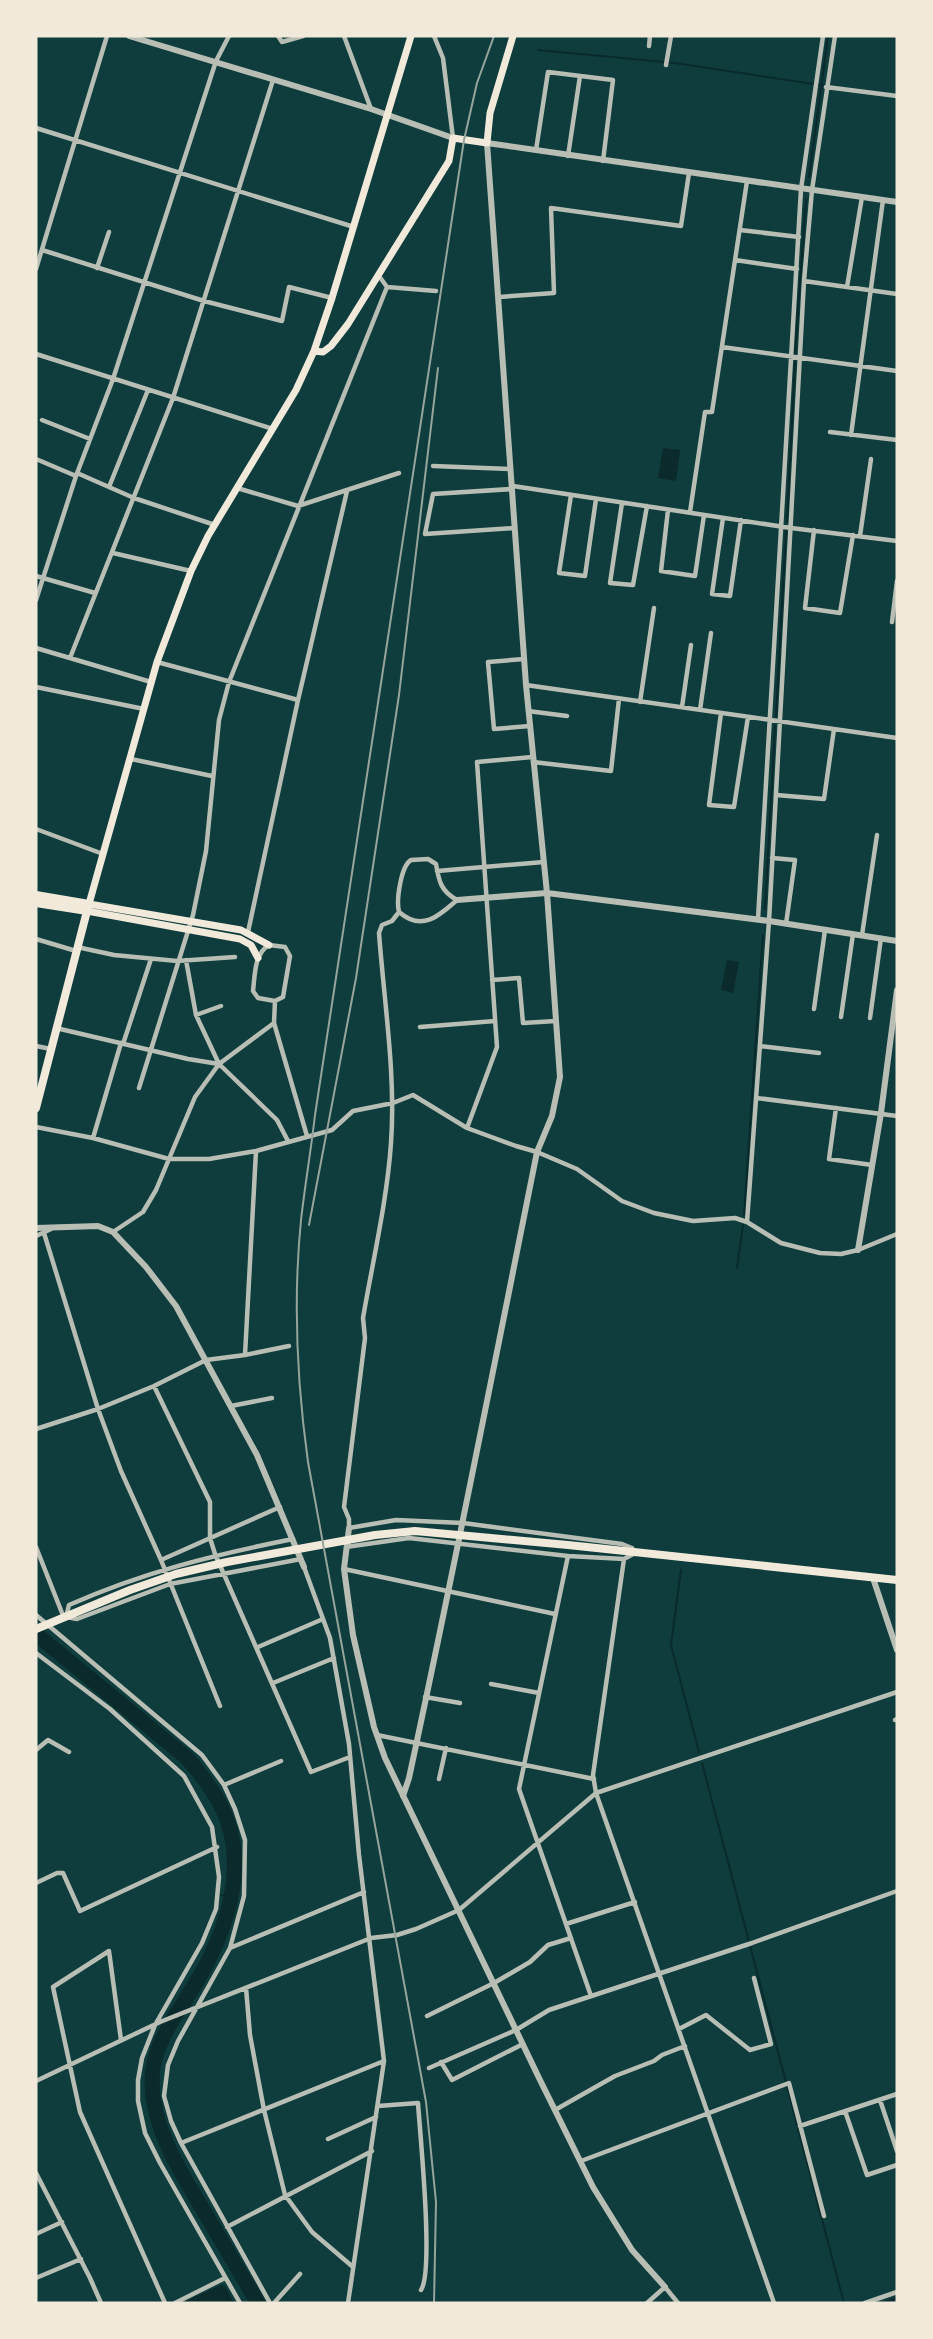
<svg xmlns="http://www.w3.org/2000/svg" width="933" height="2339" viewBox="0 0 933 2339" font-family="'Varela Round',sans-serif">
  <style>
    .water { fill: #0a2a2b }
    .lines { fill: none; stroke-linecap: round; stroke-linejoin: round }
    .stream { stroke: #0a2a2b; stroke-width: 2 }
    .river { stroke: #0a2a2b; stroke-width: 15 }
    .minor { stroke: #b8beb3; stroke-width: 4.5 }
    .tertiary { stroke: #b8beb3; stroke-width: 6 }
    .secondary { stroke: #f1e9da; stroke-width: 7 }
    .primary { stroke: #f1e9da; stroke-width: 8 }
    .rail { stroke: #97a49c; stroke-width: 2 }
  </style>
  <rect width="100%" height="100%" fill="#0f3d3e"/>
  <!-- water -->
  <path class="water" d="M663,448L680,450L676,481L658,478Z
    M727,960L739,962L733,993L721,990Z
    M221,2285L225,2286L234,2303H181Z"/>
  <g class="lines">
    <!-- stream -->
    <path class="stream" d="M538,50L675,63L827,86
      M809,177L828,36
      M795,353L806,199
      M787,522L795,362
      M776,716L786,531
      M765,909L775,726
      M744,1215L763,935
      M737,1268L743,1225
      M681,1570L671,1645L699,1752
      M702,1763L844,2303
      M221,1895L233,1896
      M882,2303L897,2298"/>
    <!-- river -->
    <path class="river" d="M36,1634L187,1758C200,1773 212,1788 221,1806C251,1864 226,1934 194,1986C177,2014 152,2045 152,2080C152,2130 181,2172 205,2213C223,2243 240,2273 258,2303"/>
    <!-- minor -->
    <path class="minor" d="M278,36L282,42L303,36
      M344,36L371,109
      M434,36L443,58L453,138
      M649,46L650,36
      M666,65L671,36
      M826,87L897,96
      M36,128L354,227
      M536,150L548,72L613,80L603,161
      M568,156L580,76
      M740,230L799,237
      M42,250L204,301L282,321L289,287L332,298
      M735,260L797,269
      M97,268L109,232
      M36,269L107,36
      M804,281L897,294
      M387,287L436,291
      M847,287L862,197
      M499,297L554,293L551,208L681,226L689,173
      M722,347L897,371
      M36,354L273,429
      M42,420L90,439
      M830,432L897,440
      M851,435L883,200
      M36,459L76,476
      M433,466L511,469
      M77,473L134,498L215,525
      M513,486L791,528L897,541
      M109,487L148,390
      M237,488L298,506L399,473
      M512,489L433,494L425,534L515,528
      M571,495L559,573L585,576L596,499
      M622,503L610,583L633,585L647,506
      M668,510L661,571L695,576L704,515
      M690,512L705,412H712L747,181
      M723,518L712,594L730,596L741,520
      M814,530L805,608L840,613L853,535
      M860,536L871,459
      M113,553L191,571
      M36,576L95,593
      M36,600L76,476L113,379L216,61L229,36
      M892,622L897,581
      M36,648L151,682
      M70,658L173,398L273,80
      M524,659L488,662L494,729L530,726
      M157,662L298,700
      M526,685L897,738
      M36,687L144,709
      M640,702L654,608
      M682,707L691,645
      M700,710L711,633
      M528,711L567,716
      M721,713L709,805L734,807L748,717
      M131,759L212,776
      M533,762L611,771L619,699
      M776,795L824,799L834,729
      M36,829L103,854
      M772,858L795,860L786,924
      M428,859L436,864C439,882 441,891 457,900C439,916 422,932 399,912C396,900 401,866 411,860Z
      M437,871L544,862
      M758,919L801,189L823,36
      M248,932L298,700L347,491
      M862,935L877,835
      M36,939L76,951
      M269,945L285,947L290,956L283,997L275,1001L258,998L253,991C255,975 254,954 269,945Z
      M77,947L114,955L177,961L235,957
      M186,960L196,1015L219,1064L277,1120L288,1141
      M492,980L519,978L523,1023L556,1021
      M275,1001L274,1023L307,1136
      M814,1009L825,930
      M196,1015L221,1006
      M841,1017L853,934
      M870,1018L881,938
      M420,1027L495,1021
      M56,1028L188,1059L219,1064
      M123,1044L151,959
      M36,1046L51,1049
      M760,1046L819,1053
      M139,1088L193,915L206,851L219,720L229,682L387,287L379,276
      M757,1098L897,1116
      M836,1108L829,1159L872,1165
      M36,1127L93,1138L169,1159H209L256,1151L332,1130L353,1111L393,1103L413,1095L467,1128L516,1146L537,1152L577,1169L622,1201L654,1213L693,1221L735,1218L747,1222L781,1243L820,1253L841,1254L858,1250L897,1234
      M467,1128L497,1047L477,762L532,757
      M93,1138L121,1043
      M747,1222L769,921L804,281L812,190L835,36
      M113,1232L143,1212L156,1190L195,1097L219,1064L274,1023
      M44,1233L98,1409L121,1471L161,1560L220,1706
      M36,1236L51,1229
      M245,1355L256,1151
      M154,1386L210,1502V1538L215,1554L311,1772L350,1757
      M231,1406L272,1398
      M36,1429L98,1409L154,1386L206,1360L245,1355L289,1346
      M293,1539C213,1555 144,1572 69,1605L66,1617L77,1619L170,1584L301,1559
      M36,1547L64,1618
      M346,1547L409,1538L568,1556L624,1559L635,1553L632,1548L622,1544L463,1523L396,1520L349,1528V1519L344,1507L365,1338L363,1318C373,1260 387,1201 391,1143C396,1075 384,1001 379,933L382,925L392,921L399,912
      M568,1556L519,1789L591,1996
      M624,1559L593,1775L596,1793L774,2303
      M161,1560L280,1507
      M304,1567L330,1638L349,1744L359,1855L384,2061L348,2303
      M344,1569L555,1614
      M36,1615L202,1755L224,1785L235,1809L245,1840L244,1896L230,1948L178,2041L168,2065L164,2096L171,2121L181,2143L270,2303
      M258,1647L323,1619
      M36,1653L110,1709L184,1776L212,1827L219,1877L216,1909L202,1943L155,2025L142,2058L138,2080V2101L145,2133L160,2163L240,2303
      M273,1683L334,1658
      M491,1684L539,1693
      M425,1697L460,1703
      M895,1720L897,1719
      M377,1735L594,1779
      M36,1750L48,1740L69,1752
      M439,1779L446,1748
      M224,1785L281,1761
      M36,1883L57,1873H63L80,1911L217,1847
      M566,1924L635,1902
      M230,1948L364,1892
      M246,1988L250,2035L264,2110L285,2195L312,2232L353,2267
      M427,2016L494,1983L530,1962L548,1945L571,1938
      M679,2029L706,2015L750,2050L771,2044L754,1978
      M121,2040L109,1951L53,1987L80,2112L165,2303
      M441,2062L452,2080L523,2044
      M429,2068L516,2030L549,2010L752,1943L897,1891
      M36,2081L160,2022L371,1938L397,1935L416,1929L459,1910L596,1793L897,1692
      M880,2100L897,2151
      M378,2106L418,2103C420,2134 434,2271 421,2290
      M555,2110L615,2076L654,2061L662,2055L685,2046
      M845,2111L867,2175L897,2165
      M800,2126L897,2094
      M328,2139L376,2117
      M181,2143L384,2061
      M581,2161L789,2083L824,2216
      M36,2173L90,2278L101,2303
      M227,2227L372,2151
      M36,2234L62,2222
      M36,2278L81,2259
      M175,2303L225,2278
      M274,2303L300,2274
      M647,2303L665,2287L678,2303
      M865,2303L897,2292"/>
    <!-- tertiary -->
    <path class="tertiary" d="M129,36L371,109L453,138
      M457,900L547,893L769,921L897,941
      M36,1228L98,1226L113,1232L146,1267L176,1306L257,1455L304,1567
      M858,1250L881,1113L897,990
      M349,1528L344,1569L353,1635L374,1727L385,1758L540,2080L593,2187L632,2250L665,2287
      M873,1578L897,1650
      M403,1796L409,1778C454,1570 495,1361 537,1152L552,1116L560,1077L547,893L526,685L487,143L897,202"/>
    <!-- secondary -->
    <path class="secondary" d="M314,351L323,352L331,346L348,324L449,161L453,138L487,143L490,113L513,36
      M89,904L241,930L269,945
      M258,958L251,945L240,939L87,911L157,662L191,571L208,536L296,390L314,351L332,298L411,36"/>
    <!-- primary -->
    <path class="primary" d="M36,895L89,904
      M36,903L87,911L36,1108
      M36,1629L130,1590L176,1574L227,1562L375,1535L415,1531L568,1545L897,1580"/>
    <!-- rail -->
    <path class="rail" d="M309,1225L356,978L399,695L438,368
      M434,2303L436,2202L426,2102L308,1462C297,1383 293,1300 301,1220C305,1185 311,1150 315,1115L464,140L477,83L494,36"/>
  </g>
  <!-- border -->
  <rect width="933" height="2339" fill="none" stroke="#f1e9da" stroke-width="75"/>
</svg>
